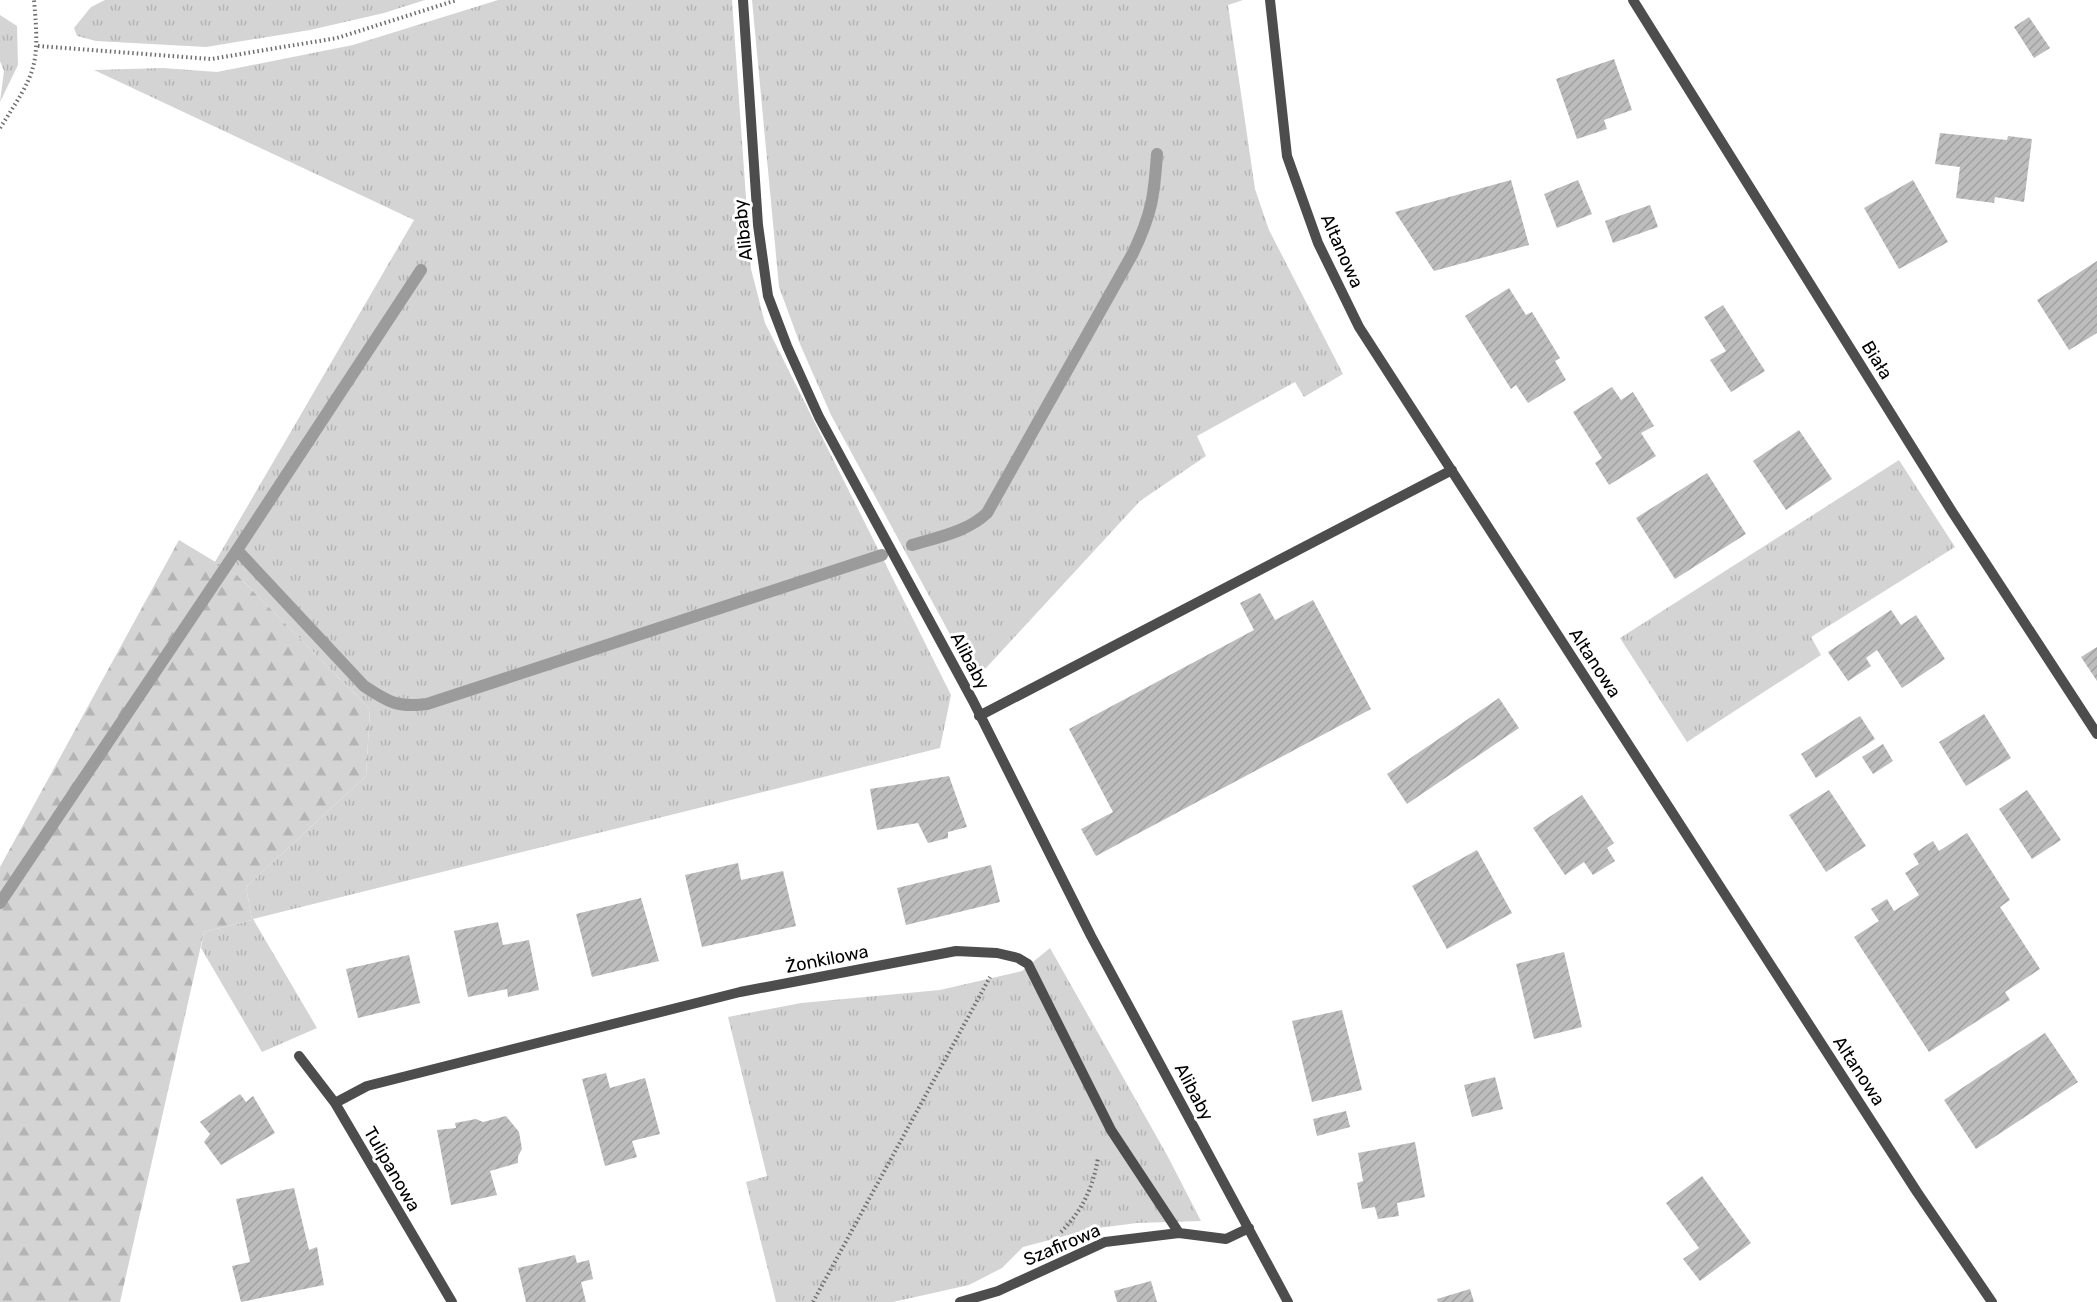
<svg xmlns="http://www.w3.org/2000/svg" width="2097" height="1302" viewBox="0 0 2097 1302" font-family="Rubik,sans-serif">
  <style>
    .grass { fill: url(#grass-tufts) }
    .forest { fill: url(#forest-firs) }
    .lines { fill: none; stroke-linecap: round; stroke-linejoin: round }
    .stream { stroke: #9b9b9b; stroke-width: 12 }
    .building { fill: url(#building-hatch) }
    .path { stroke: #6f6f6f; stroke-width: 4; stroke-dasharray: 1.5 3; stroke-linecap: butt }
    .minor { stroke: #4d4d4d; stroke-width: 10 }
    .labels { text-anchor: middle; stroke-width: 6; stroke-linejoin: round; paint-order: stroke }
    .street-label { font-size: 18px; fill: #000; stroke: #fff }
  </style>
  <defs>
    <pattern id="grass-tufts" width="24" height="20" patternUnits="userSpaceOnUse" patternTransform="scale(1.5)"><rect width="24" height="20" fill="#d4d4d4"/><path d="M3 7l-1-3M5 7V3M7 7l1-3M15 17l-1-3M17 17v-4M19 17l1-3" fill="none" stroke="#b4b4b4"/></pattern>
    <pattern id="forest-firs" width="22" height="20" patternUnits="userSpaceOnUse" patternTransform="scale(1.5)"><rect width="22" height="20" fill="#d4d4d4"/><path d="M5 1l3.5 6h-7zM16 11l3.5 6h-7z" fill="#b4b4b4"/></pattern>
    <pattern id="building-hatch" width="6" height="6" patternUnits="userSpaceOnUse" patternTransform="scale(1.5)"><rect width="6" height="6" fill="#bdbdbd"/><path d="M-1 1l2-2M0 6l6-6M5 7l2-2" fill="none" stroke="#a1a1a1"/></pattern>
  </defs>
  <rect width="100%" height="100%" fill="#fff"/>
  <!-- grass -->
  <path class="grass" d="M105,0H425L384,13L310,30L206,47L96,41L77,36L74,28L91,7Z
    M498,0H732L751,269L765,323L951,695L940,748L253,919L317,1028L262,1052L201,948L204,932L252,920L246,887L366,776L370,709L237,575L215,562L414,220L94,70L163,68L217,72L353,45Z
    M752,0H1243L1228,5L1255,189L1269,230L1343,374L1304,397L1295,382L1197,436L1206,456L1140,501L985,669L972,675L831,415L800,344L779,287Z
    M0,15L17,26L18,65L0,102L4,71L0,61Z
    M1899,460L1955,547L1811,637L1821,655L1687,742L1620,638Z
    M1050,948L1167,1155L1201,1221L1137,1223L1091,1229L1023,1247L1002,1268L969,1285L893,1302H776L746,1182L767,1176L728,1017L801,1003L940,990L1022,971Z"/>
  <!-- forest -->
  <path class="forest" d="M179,540L237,575L370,709L366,776L246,887L252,920L204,932L120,1302H0V867Z"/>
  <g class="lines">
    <!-- stream -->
    <path class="stream" d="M912,545C938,537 967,532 987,513L1133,253C1152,213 1154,197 1157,154
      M237,550L421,270
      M0,903L237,550L364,686C388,702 398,708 427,704L882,555"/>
  </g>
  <!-- building -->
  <path class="building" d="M2029,17L2050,48L2034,58L2014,27Z
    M1614,59L1632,110L1604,120L1607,129L1577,139L1556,79Z
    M1940,133L2007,140L2008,136L2032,139L2024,202L1995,197L1994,203L1956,198L1960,167L1935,164Z
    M1511,180L1529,245L1434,271L1395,212Z
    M1578,180L1592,214L1557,228L1544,194Z
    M1913,180L1948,242L1899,269L1864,208Z
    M1650,205L1658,227L1613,243L1605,221Z
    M2097,261V333L2069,350L2037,300Z
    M1509,288L1526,315L1532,312L1560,358L1555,361L1566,380L1528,403L1516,385L1511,389L1465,316Z
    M1723,305L1765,371L1731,392L1710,360L1726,351L1704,317Z
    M1612,387L1621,400L1633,392L1654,426L1641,433L1656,456L1609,485L1595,463L1602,458L1573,412Z
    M1799,430L1832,479L1786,510L1753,461Z
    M1707,473L1746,534L1675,579L1636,518Z
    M1260,593L1275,620L1313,600L1371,709L1096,856L1081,829L1113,812L1069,729L1254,630L1240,603Z
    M1891,610L1901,625L1916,615L1945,659L1902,688L1877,650L1866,658L1871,666L1848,681L1828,652Z
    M2097,647V681L2081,657Z
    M1499,698L1519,728L1407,804L1387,774Z
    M1984,714L2011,758L1966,786L1939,742Z
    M1860,716L1875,739L1816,778L1801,754Z
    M1883,744L1893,761L1873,774L1862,757Z
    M949,776L967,827L948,832V838L928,843L918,823L877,830L870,789Z
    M1829,790L1866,846L1826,872L1789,815Z
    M2027,790L2061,840L2032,859L1999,809Z
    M1582,795L1614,843L1607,848L1615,861L1593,875L1584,862L1565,875L1533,828Z
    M1967,833L2010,900L2000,907L2040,969L2005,992L2010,1000L1929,1052L1854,937L1879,921L1871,909L1887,899L1894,911L1919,895L1905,873L1919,864L1913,854L1933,841L1939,851Z
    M1477,850L1512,913L1447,949L1412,886Z
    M738,863L741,880L783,871L796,926L702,947L685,875Z
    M991,865L1000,902L906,925L897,888Z
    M641,898L659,961L592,977L576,914Z
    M498,922L503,945L529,940L539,990L508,997L507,989L468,997L454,931Z
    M1564,952L1582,1027L1534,1039L1516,964Z
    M409,955L420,1003L358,1018L346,969Z
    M1342,1010L1362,1090L1312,1102L1292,1021Z
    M2045,1033L2078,1082L1976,1149L1944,1100Z
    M606,1073L610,1088L645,1078L660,1134L632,1141L637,1157L605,1166L582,1079Z
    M1495,1077L1503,1109L1472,1117L1464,1085Z
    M240,1094L246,1102L253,1096L275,1133L221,1165L204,1142L210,1134L200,1122Z
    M1346,1111L1350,1127L1317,1136L1313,1119Z
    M506,1116L519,1132L522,1149L518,1156V1163L490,1171L497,1195L451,1205L437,1130L456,1128L455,1123L476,1119L483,1122Z
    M1415,1142L1425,1197L1397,1203L1399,1216L1378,1219L1375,1207L1362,1209L1357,1183L1363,1181L1358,1153Z
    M1702,1176L1751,1243L1700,1281L1683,1259L1699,1248L1666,1203Z
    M294,1188L309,1250L317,1247L324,1285L241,1302L232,1266L250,1262L236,1199Z
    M575,1255L577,1263L589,1260L593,1279L581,1282L586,1302H526L518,1268Z
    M1151,1281L1157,1302H1117L1114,1291Z
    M1470,1289L1474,1302H1438L1437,1299Z"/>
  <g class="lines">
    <!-- path -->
    <path class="path" d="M38,46L211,59L337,38L457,0
      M0,128C36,72 40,67 34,0
      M1061,1232C1082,1211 1093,1188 1098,1158
      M813,1302L990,977"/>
    <!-- minor -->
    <path class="minor" d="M743,0L758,225L768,296L787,346L819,417L973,701L1091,936L1288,1302
      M1270,0L1287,156L1318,243L1359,327L1917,1192L1992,1302
      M1633,0L1951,510L2097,734
      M979,716L1452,470
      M299,1056L335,1103L452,1302
      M335,1103L367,1086L740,992L956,951L997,953L1018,958L1028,964L1111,1130L1179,1233
      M960,1302L998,1291L1105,1242L1179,1233L1226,1239L1249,1228"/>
  </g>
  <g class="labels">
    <!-- street labels -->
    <g class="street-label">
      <text transform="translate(743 230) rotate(-96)" y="6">Alibaby</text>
      <text transform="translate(1342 251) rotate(66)" y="6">Altanowa</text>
      <text transform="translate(1877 360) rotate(58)" y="6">Biała</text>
      <text transform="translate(970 661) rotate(62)" y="6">Alibaby</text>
      <text transform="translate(1595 663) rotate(57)" y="6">Altanowa</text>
      <text transform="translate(827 959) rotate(-11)" y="6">Żonkilowa</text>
      <text transform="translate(1859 1071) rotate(57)" y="6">Altanowa</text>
      <text transform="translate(1194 1092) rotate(62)" y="6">Alibaby</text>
      <text transform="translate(392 1169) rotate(60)" y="6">Tulipanowa</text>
      <text transform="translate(1062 1245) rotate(-23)" y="6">Szafirowa</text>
    </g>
  </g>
</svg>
